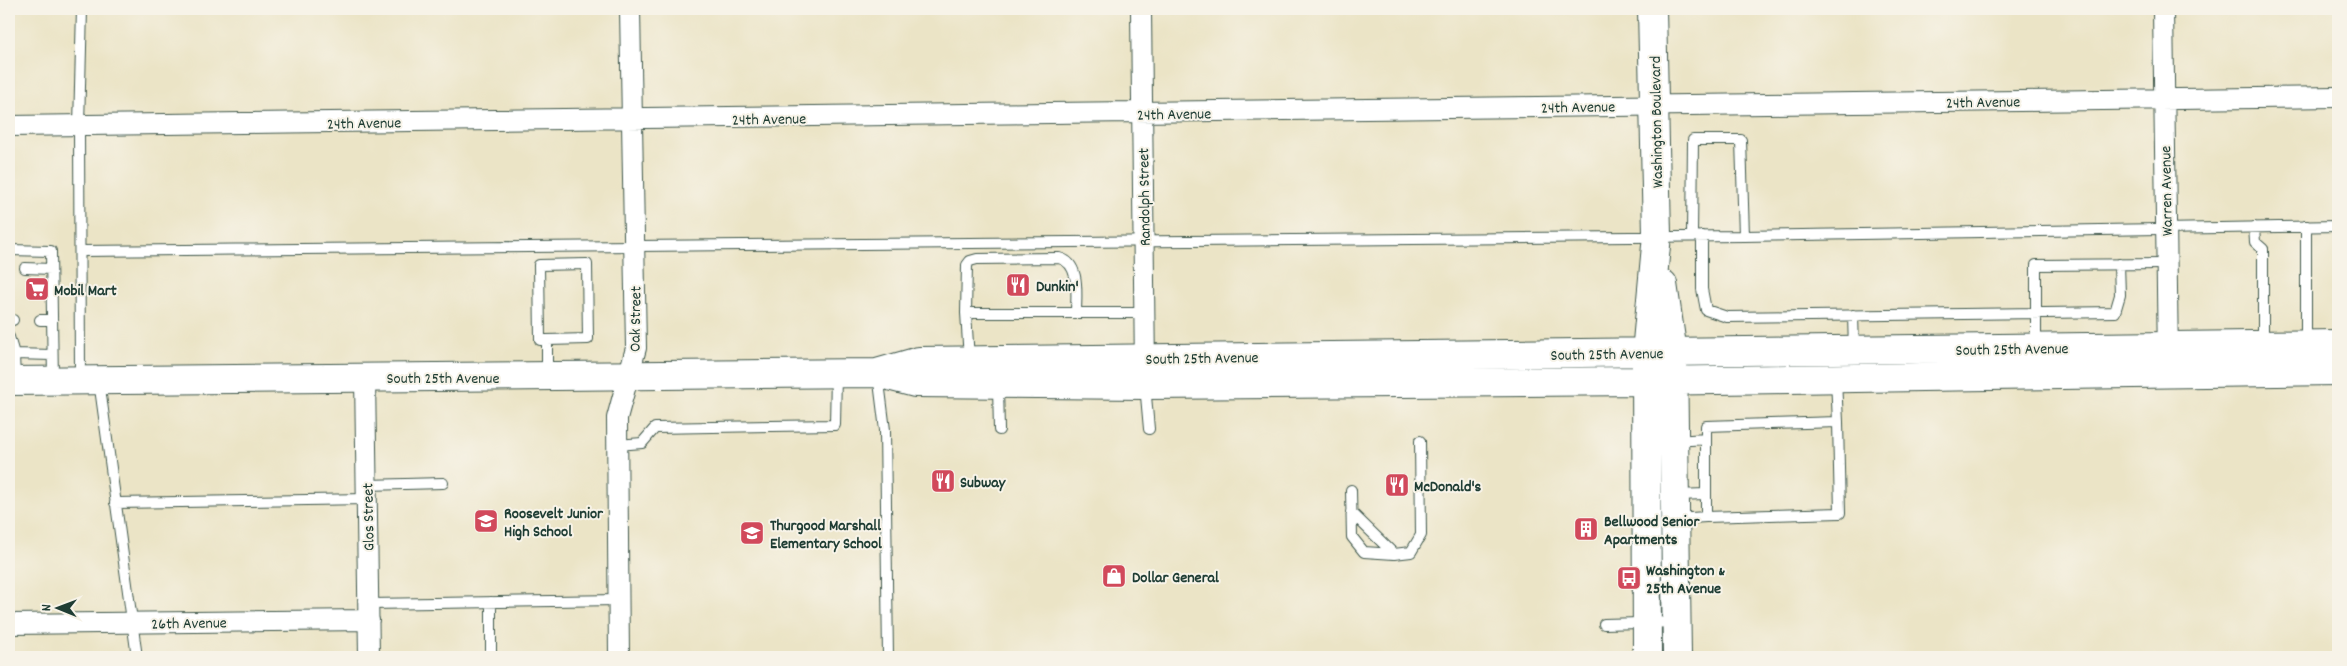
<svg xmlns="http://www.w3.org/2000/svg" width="2347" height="666" viewBox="0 0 2347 666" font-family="Dekko,sans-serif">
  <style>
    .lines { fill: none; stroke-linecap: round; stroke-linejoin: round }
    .lane-casing { stroke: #3e564a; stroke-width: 12 }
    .street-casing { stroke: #3e564a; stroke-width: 22 }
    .secondary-casing { stroke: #3e564a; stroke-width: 30 }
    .lane { stroke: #fff; stroke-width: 10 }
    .street { stroke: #fff; stroke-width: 20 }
    .secondary { stroke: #fff; stroke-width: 28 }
    .labels { text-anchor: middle; stroke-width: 4; stroke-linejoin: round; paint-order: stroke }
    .street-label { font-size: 16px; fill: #1f3d34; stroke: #f7f3e8 }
    .poi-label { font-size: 16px; font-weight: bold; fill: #1f3d34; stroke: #f7f3e8; text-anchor: start }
  </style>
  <rect width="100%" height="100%" fill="#f7f3e8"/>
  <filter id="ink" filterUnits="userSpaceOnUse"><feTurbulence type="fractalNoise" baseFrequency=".02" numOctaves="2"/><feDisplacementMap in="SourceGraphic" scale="10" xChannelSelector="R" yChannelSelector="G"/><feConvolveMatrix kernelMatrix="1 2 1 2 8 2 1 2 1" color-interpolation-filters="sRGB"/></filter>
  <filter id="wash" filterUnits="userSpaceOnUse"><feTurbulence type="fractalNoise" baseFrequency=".0096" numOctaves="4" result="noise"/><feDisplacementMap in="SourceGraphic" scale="20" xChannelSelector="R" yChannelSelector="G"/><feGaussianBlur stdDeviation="1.12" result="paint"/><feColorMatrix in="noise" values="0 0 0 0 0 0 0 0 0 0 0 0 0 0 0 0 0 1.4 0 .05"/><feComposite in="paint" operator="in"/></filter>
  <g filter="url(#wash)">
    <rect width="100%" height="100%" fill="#ebe4c6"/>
  </g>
  <g filter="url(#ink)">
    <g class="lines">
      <defs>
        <path id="lane" d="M2306,226V343
          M2254,227L2255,242L2263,249V344
          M1692,236L1693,140H1741L1744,236
          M1702,236V289L1706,310L1727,317L2115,312L2120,295L2119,264
          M9,250L51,251L53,380
          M81,251L1744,236L2338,226
          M25,268L51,269
          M966,313L967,265L970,261L977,259L1059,258C1081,263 1076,295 1076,313
          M1853,315L1854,349
          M9,320H13
          M40,320H51
          M9,337L14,354
          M547,340H540L539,265L587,264L588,339L547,340V375
          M2036,347V265L2166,264
          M969,359L966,313H1144
          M878,374L885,430L888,657
          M15,380L14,354L52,355
          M80,380L79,125L82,9
          M99,381L137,657
          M1145,385L1149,429
          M998,386L999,430
          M1675,441L1706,439
          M618,445L642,443L655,428L835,425L836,374
          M367,485L443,483
          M1351,490L1352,537L1364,552L1394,554
          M1676,495L1706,494
          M115,503L367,499
          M1351,512L1394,554L1411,552L1421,535L1420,441
          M1706,517L1840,513L1838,422
          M1676,519L1706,517V426L1838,422L1836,380
          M491,602V657
          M369,604L619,600
          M1604,624L1676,622"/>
        <path id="street" d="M1141,9L1145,372
          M2163,9L2168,359
          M9,126L2338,97
          M365,377L369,657
          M9,624L369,620
          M619,657L617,418L636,348L630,9"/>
        <path id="secondary" d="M1663,284L1673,353L1677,657
          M877,373L919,361L2338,344
          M9,381L877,373L915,383L1145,385L1646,381L2338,371
          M1647,657L1646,353L1657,235L1652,9"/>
      </defs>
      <!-- lane casing -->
      <use href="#lane" class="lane-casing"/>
      <!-- street casing -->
      <use href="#street" class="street-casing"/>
      <!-- secondary casing -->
      <use href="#secondary" class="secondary-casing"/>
      <!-- lane -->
      <use href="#lane" class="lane"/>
      <!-- street -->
      <use href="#street" class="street"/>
      <!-- secondary -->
      <use href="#secondary" class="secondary"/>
    </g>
  </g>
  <!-- icons -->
  <defs>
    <symbol id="restaurant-square" viewBox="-11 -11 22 22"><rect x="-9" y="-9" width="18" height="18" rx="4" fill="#d1495b" stroke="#f7f3e8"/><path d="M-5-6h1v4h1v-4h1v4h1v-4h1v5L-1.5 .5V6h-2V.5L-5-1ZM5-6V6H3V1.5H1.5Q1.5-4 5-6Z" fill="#fff"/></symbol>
    <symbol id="supermarket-square" viewBox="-11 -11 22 22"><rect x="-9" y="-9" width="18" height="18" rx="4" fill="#d1495b" stroke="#f7f3e8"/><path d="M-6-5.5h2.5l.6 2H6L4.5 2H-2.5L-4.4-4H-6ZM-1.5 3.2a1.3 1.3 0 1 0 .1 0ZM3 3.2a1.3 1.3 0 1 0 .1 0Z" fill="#fff"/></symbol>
    <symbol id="school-square" viewBox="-11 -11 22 22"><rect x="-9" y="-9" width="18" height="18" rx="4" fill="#d1495b" stroke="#f7f3e8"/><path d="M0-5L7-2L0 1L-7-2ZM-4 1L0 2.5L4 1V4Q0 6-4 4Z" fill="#fff"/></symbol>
    <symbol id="building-square" viewBox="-11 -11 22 22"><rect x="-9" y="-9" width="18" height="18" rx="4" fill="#d1495b" stroke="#f7f3e8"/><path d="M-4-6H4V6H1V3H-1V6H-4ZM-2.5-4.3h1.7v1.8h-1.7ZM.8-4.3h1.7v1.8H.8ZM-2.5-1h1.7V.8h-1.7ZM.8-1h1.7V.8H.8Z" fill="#fff"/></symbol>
    <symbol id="shop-square" viewBox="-11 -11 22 22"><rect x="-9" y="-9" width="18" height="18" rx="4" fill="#d1495b" stroke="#f7f3e8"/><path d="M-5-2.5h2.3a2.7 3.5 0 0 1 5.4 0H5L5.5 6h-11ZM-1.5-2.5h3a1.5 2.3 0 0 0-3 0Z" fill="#fff"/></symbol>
    <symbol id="bus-square" viewBox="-11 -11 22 22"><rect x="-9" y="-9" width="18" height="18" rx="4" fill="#d1495b" stroke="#f7f3e8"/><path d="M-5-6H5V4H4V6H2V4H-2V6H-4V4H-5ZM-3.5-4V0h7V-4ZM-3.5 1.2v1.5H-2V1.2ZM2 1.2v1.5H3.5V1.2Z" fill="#fff"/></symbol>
  </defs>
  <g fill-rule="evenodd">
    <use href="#restaurant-square" x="1004" y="271" width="28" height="28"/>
    <use href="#supermarket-square" x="23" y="275" width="28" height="28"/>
    <use href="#restaurant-square" x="929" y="467" width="28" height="28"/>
    <use href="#restaurant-square" x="1383" y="471" width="28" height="28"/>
    <use href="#school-square" x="472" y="507" width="28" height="28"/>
    <use href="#building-square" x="1572" y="515" width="28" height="28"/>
    <use href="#school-square" x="738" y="519" width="28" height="28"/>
    <use href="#shop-square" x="1100" y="562" width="28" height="28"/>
    <use href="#bus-square" x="1615" y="564" width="28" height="28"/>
  </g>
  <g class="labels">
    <!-- street labels -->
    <g class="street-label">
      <text transform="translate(1983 101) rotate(-1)" y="6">24th Avenue</text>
      <text transform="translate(1578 106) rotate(-1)" y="6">24th Avenue</text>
      <text transform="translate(1174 113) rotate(-1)" y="6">24th Avenue</text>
      <text transform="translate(769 118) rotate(-1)" y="6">24th Avenue</text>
      <text transform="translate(364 122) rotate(-1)" y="6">24th Avenue</text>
      <text transform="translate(1655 122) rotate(-91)" y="6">Washington Boulevard</text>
      <text transform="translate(2165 191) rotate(-91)" y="6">Warren Avenue</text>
      <text transform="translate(1143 197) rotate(-91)" y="6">Randolph Street</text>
      <text transform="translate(634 319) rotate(-89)" y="6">Oak Street</text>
      <text transform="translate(2012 348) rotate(-1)" y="6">South 25th Avenue</text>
      <text transform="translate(1607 353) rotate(-1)" y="6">South 25th Avenue</text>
      <text transform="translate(1202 357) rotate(-1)" y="6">South 25th Avenue</text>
      <text x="443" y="383">South 25th Avenue</text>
      <text transform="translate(367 517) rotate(-91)" y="6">Glos Street</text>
      <text transform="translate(189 622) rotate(-1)" y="6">26th Avenue</text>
    </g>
    <!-- poi labels -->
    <g class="poi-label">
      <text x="1036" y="291">Dunkin'</text>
      <text x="54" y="295">Mobil Mart</text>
      <text x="960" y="487">Subway</text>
      <text x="1414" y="491">McDonald's</text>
      <text x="504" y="518">Roosevelt Junior<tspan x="504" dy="18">High School</tspan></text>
      <text x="1604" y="526">Bellwood Senior<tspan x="1604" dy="18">Apartments</tspan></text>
      <text x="770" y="530">Thurgood Marshall<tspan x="770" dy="18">Elementary School</tspan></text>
      <text x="1646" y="575">Washington &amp;<tspan x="1646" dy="18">25th Avenue</tspan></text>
      <text x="1132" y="582">Dollar General</text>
    </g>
  </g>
  <!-- margin -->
  <rect width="2347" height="666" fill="none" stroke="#f7f3e8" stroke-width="30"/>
  <!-- north arrow -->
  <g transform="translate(58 608) rotate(271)" stroke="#f7f3e8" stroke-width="4" paint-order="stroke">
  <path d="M0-4L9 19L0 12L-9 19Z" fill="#1f3d34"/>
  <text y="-8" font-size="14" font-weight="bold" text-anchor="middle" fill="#1f3d34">N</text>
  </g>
</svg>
